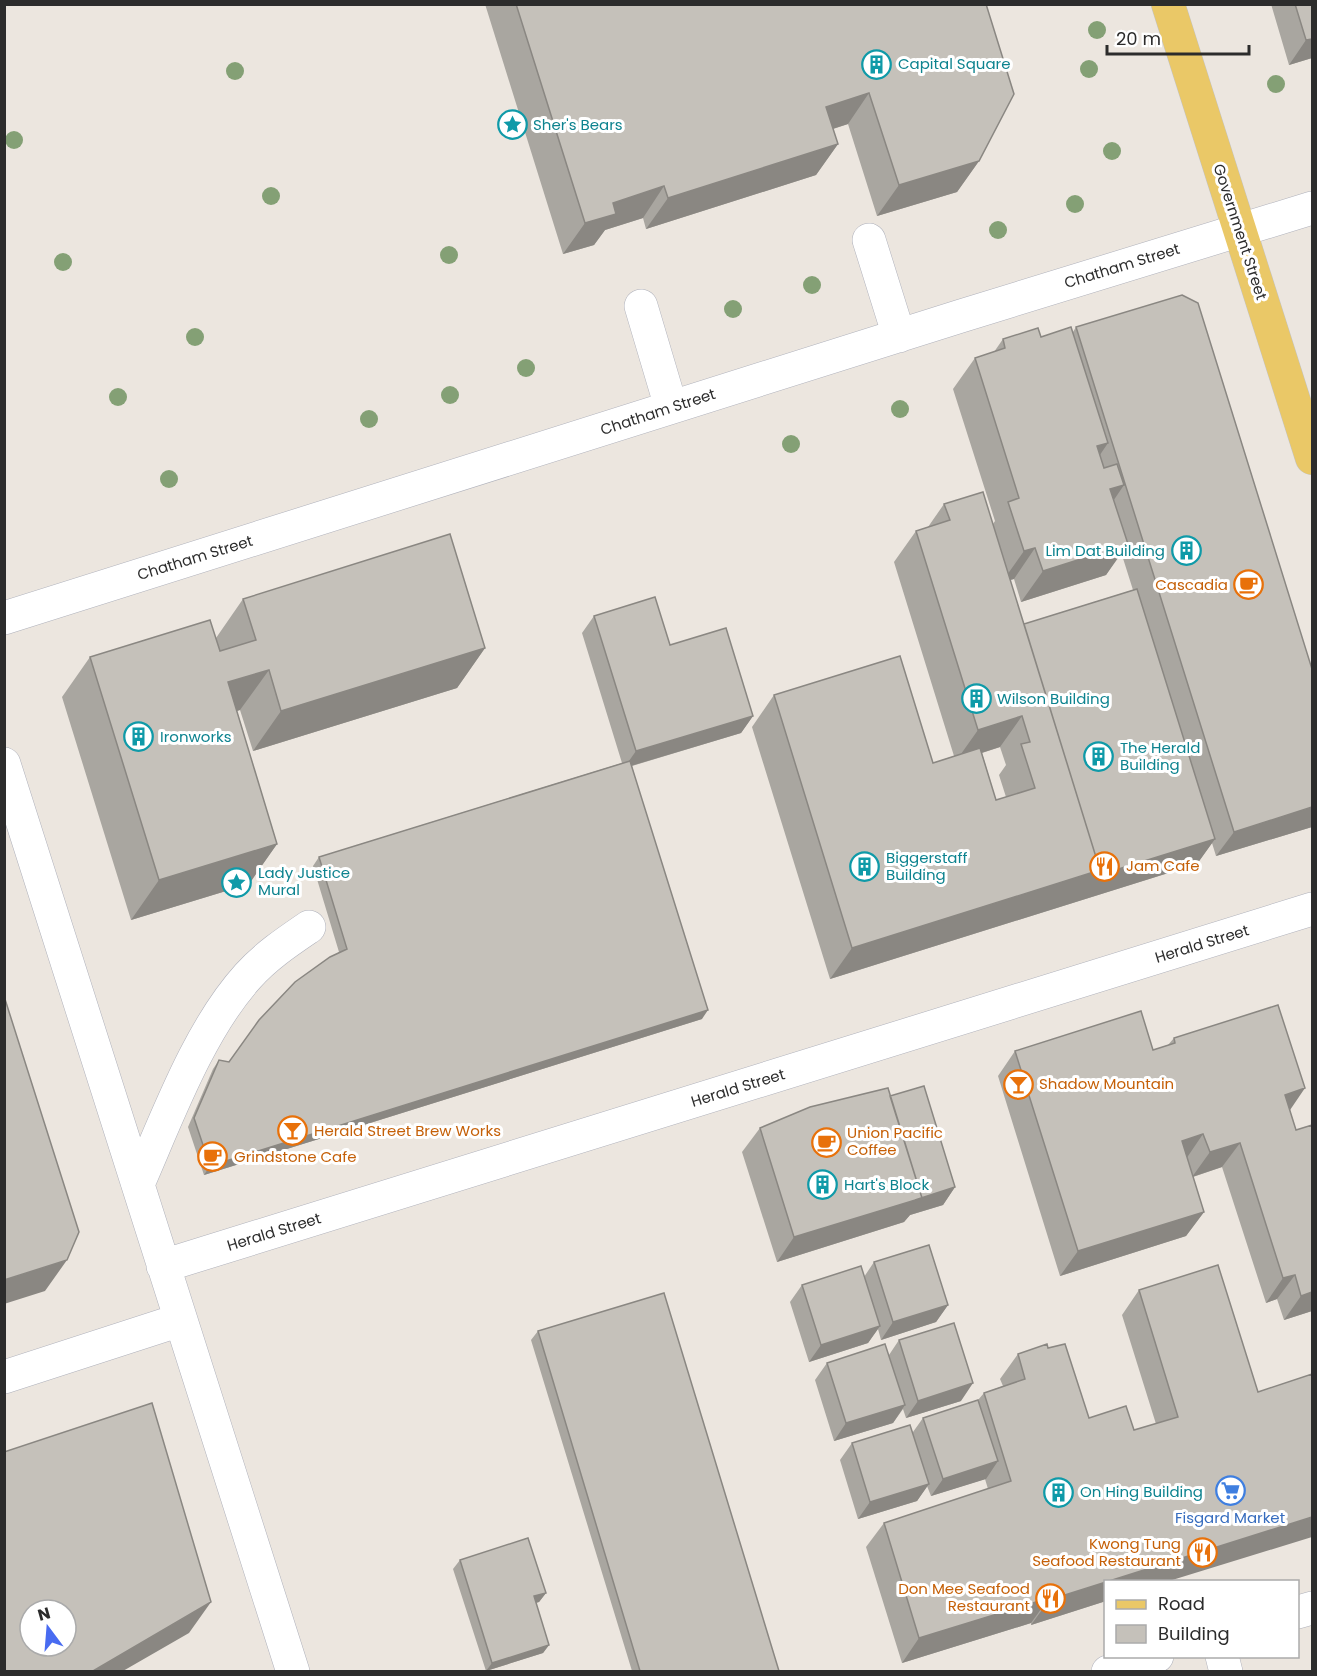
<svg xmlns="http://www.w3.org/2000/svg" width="1317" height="1676" viewBox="0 0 1317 1676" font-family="Poppins,sans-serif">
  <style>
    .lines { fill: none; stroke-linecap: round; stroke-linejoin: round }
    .minor-casing { stroke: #afb1bb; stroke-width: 34 }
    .major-casing { stroke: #c4c4c4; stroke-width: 34 }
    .minor { stroke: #fff; stroke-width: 33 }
    .major { stroke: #eac867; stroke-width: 33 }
    .tree { fill: #84a075 }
    .wall { fill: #a9a6a0; fill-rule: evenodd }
    .shaded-wall { fill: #8a8782 }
    .building { fill: #c5c1ba; stroke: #8a8782; stroke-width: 1.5; fill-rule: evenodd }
    .labels { text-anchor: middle; stroke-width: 6; stroke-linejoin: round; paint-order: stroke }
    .culture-label { font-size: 15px; fill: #0d838f; stroke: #fff; text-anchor: start }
    .street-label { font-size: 15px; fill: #2c2c2c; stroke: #fff }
    .food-label { font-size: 15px; fill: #c56008; stroke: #fff; text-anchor: start }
    .shop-label { font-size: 15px; fill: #366cbe; stroke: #fff }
  </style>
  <rect width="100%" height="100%" fill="#ece6df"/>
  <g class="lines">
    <defs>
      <path id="minor" d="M869,240L899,336
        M641,306L671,407
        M4,618L961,316L1312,208
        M4,764L293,1672
        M138,1184C167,1118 199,1030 248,976C266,956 287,942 309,927
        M163,1266L1312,909
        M4,1377L180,1320
        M1298,1612L1312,1608
        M1222,1656L1226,1672
        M1108,1672L1157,1656"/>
      <path id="major" d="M1168,4L1312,458"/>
    </defs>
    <!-- minor casing -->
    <use href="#minor" class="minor-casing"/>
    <!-- major casing -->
    <use href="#major" class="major-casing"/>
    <!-- minor -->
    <use href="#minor" class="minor"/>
    <!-- major -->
    <use href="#major" class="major"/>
  </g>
  <!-- trees -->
  <g class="tree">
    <circle cx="1097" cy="30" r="9"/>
    <circle cx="1089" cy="69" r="9"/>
    <circle cx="235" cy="71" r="9"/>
    <circle cx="1276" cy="84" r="9"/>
    <circle cx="14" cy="140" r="9"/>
    <circle cx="1112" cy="151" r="9"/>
    <circle cx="271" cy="196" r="9"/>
    <circle cx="1075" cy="204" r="9"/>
    <circle cx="998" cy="230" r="9"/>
    <circle cx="449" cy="255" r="9"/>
    <circle cx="63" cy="262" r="9"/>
    <circle cx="812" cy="285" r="9"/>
    <circle cx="733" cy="309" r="9"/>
    <circle cx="195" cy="337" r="9"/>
    <circle cx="526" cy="368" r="9"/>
    <circle cx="450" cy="395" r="9"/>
    <circle cx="118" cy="397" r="9"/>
    <circle cx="900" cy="409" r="9"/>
    <circle cx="369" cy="419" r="9"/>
    <circle cx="791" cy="444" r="9"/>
    <circle cx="169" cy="479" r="9"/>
  </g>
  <!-- wall -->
  <path class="wall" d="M485,4H986L979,161L957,192L877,216L848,124L833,129L838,144L816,175L646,229L643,218L605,230L594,245L563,254Z
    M1271,4H1312V58L1289,65Z
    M1076,327L1312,827L1216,856L1212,843L1197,864L830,979L752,727L774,695L933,763L954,756L894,562L916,531L928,527L944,504L993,524L995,521L953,389L975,358L994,352L1003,339L1041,337L1073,332ZM1121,552L1133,590L1024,624L1010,580L1014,579L1021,602L1106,575ZM1000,747L1006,765L999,775L1006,797L996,800L982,753Z
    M243,599L485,648L457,688L253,751L240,710L237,711L277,844L249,884L131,920L62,697L90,657L216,638Z
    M594,616L670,645L753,716L741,733L632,766L702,1019L204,1175L188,1127L213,1069L219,1060L229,1062L339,952L313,866L319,857L622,763L582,633Z
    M1174,1038L1290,1110L1296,1130L1312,1125V1311L1284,1320L1277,1299L1266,1303L1222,1167L1193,1177L1204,1212L1186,1236L1060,1276L998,1076L1015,1051L1153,1050L1168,1045Z
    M890,1096L955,1187L943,1205L910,1215L904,1222L777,1262L742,1152L760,1128Z
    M874,1262L948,1305L936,1322L881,1340L878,1329L868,1343L809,1362L790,1302L802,1285L864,1277Z
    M1139,1290L1258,1392L1106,1581V1601L1031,1625V1623L902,1663L866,1547L884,1523L988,1489L985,1479L931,1496L927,1486L917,1501L858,1519L840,1460L852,1443L913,1432L923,1418L978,1400L984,1393L1003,1386L1000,1379L1018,1354L1048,1348L1089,1418L1134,1430L1156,1424L1122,1315Z
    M538,1331L779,1671H632L531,1340Z
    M899,1340L961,1401L906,1418L903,1409L893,1423L834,1441L815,1380L827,1363L889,1355Z
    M460,1560L546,1593L539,1602L536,1603L549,1645L543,1653L486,1671L453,1569Z"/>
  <!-- shaded-wall -->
  <path class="shaded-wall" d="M1312,39V58L1289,65L1306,40Z
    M869,93L848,124L804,138L826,107Z
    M838,144L816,175L646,229L668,198Z
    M979,161L957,192L877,216L899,185Z
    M664,186L643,218L605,230L594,245L563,254L585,223L613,203Z
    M1108,443L1087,474L1097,446Z
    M1124,485L1103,516L1110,489Z
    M1128,544L1106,575L1021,602L1043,571Z
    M1035,548L1014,579L1002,582L1024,551Z
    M485,648L457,688L253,751L281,711Z
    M269,670L240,710L200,722L228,682Z
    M753,716L741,733L624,768L636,751Z
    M1022,716L1000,747L956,761L978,730Z
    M1312,807V827L1216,856L1234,832Z
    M1215,839L1197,864L830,979L852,948L1100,870Z
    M277,844L249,884L131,920L159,880Z
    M708,1010L702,1019L204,1175L210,1166Z
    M1305,1088L1288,1113L1285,1095Z
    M1203,1134L1186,1159L1182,1141Z
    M1240,1143L1222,1167L1192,1177L1210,1152Z
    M955,1187L943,1205L910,1215L904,1222L777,1262L794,1237Z
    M1204,1212L1186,1236L1060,1276L1078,1251Z
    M67,1260L45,1291L4,1304V1280Z
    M1295,1275L1277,1299L1266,1303L1283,1278Z
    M1312,1292V1311L1284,1320L1301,1296Z
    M948,1305L936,1322L881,1340L893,1322Z
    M880,1326L868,1343L809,1362L821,1345Z
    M973,1383L961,1401L906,1418L918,1401Z
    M905,1405L893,1423L834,1441L846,1423Z
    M998,1461L986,1479L931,1496L943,1479Z
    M929,1484L917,1501L858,1519L870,1502Z
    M1312,1517V1537L1169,1581H1108Z
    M1106,1582V1601L1031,1625L1049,1600Z
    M546,1593L539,1602L527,1605L534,1596Z
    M1049,1598L1031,1623L902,1663L919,1638Z
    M211,1602L189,1633L123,1671H93Z
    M549,1645L543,1653L486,1671L492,1663Z"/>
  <!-- building -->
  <path class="building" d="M516,4H986L1014,94L979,161L899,185L869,93L826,107L838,144L668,198L664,186L613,203L616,214L585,223Z
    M1295,4H1312V39L1306,40Z
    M1182,295L1198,303L1312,669V807L1234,832L1076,327Z
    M1071,327L1108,443L1097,446L1104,468L1117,464L1124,485L1110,489L1128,544L1043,571L1035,548L1024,551L1008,502L1019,498L975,358L1005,348L1003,339L1038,328L1041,337Z
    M983,492L1100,870L852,948L774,695L900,656L933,763L980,748L996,800L1035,788L1021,744L1030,742L1022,716L978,730L916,531L950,520L944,504Z
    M450,534L485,648L281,711L269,670L228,682L277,844L159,880L90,657L210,620L220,651L256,640L243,599Z
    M1137,589L1215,839L1096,876L1100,870L1024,624Z
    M655,597L670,645L726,628L753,716L636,751L594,616Z
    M630,761L708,1010L210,1166L194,1118L219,1060L229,1062L259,1020L295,982L330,957L347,949L319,857Z
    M4,996L79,1232L67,1260L4,1280Z
    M1278,1005L1305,1088L1285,1095L1296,1130L1312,1125V1292L1301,1296L1295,1275L1283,1278L1240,1143L1210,1152L1203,1134L1182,1141L1204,1212L1078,1251L1015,1051L1141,1011L1153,1050L1175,1043L1174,1038Z
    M924,1086L955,1187L915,1200L922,1198L890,1096Z
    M888,1088L922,1198L794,1237L760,1128L810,1107Z
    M929,1245L948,1305L893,1322L874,1262Z
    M1218,1265L1258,1392L1312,1374V1517L1049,1600V1598L919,1638L884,1523L1011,1481L984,1393L1025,1379L1018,1354L1047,1344L1048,1348L1065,1344L1089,1418L1126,1406L1134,1430L1178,1417L1139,1290Z
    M861,1266L880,1326L821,1345L802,1285Z
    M664,1293L779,1671H640L538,1331Z
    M954,1323L973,1383L918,1401L899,1340Z
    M885,1344L905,1405L846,1423L827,1363Z
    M978,1400L998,1461L943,1479L923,1418Z
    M152,1403L211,1602L93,1671H4V1452ZM30,1610H66V1646H30Z
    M910,1425L929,1484L870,1502L852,1443Z
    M528,1538L546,1593L534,1596L549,1645L492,1663L460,1560Z"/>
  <!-- icons -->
  <defs>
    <symbol id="building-ring" viewBox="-11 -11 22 22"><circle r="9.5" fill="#fff" stroke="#0f9aa8" stroke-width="1.5"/><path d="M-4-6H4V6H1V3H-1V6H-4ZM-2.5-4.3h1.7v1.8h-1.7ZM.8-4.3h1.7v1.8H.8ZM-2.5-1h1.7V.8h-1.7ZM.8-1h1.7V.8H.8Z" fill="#0f9aa8"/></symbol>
    <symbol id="sight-ring" viewBox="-11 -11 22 22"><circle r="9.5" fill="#fff" stroke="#0f9aa8" stroke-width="1.5"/><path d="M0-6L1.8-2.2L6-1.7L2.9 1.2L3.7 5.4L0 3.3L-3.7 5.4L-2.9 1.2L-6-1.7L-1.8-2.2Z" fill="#0f9aa8"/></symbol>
    <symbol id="cafe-ring" viewBox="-11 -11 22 22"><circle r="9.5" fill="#fff" stroke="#e8710a" stroke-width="1.5"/><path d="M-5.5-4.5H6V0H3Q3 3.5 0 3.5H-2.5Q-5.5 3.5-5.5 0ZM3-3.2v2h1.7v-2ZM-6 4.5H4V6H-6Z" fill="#e8710a"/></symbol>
    <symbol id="restaurant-ring" viewBox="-11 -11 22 22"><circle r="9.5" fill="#fff" stroke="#e8710a" stroke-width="1.5"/><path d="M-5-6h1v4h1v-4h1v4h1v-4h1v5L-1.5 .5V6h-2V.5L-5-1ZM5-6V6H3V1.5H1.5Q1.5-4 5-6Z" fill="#e8710a"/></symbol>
    <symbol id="bar-ring" viewBox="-11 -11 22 22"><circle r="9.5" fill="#fff" stroke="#e8710a" stroke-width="1.5"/><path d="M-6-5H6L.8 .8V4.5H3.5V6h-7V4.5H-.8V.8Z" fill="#e8710a"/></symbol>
    <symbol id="supermarket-ring" viewBox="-11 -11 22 22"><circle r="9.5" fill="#fff" stroke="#3f7fe0" stroke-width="1.5"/><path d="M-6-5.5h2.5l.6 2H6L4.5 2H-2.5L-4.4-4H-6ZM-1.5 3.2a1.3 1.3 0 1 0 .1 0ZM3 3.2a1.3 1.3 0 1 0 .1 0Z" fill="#3f7fe0"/></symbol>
  </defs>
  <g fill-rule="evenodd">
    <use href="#building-ring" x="860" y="48" width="33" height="33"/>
    <use href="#sight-ring" x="496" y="108" width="33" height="33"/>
    <use href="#building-ring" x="1170" y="534" width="33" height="33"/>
    <use href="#cafe-ring" x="1232" y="568" width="33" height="33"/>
    <use href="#building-ring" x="960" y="682" width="33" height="33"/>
    <use href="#building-ring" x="122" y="720" width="33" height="33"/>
    <use href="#building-ring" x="1082" y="740" width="33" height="33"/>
    <use href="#restaurant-ring" x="1088" y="850" width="33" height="33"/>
    <use href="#building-ring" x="848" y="850" width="33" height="33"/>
    <use href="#sight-ring" x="220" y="866" width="33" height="33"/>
    <use href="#bar-ring" x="1002" y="1068" width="33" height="33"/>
    <use href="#bar-ring" x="276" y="1114" width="33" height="33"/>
    <use href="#cafe-ring" x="810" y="1126" width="33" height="33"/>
    <use href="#cafe-ring" x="196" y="1140" width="33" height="33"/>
    <use href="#building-ring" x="806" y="1168" width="33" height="33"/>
    <use href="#supermarket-ring" x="1214" y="1474" width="33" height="33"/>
    <use href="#building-ring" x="1042" y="1476" width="33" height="33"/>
    <use href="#restaurant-ring" x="1186" y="1536" width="33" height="33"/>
    <use href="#restaurant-ring" x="1034" y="1582" width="33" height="33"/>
  </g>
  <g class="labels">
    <!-- culture labels -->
    <g class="culture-label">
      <text x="898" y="69">Capital Square</text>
      <text x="533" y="130">Sher's Bears</text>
      <text x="1165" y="556" text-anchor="end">Lim Dat Building</text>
      <text x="997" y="704">Wilson Building</text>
      <text x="160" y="742">Ironworks</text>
      <text x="1120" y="753">The Herald<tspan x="1120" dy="17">Building</tspan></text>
      <text x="886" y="863">Biggerstaff<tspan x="886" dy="17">Building</tspan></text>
      <text x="258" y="878">Lady Justice<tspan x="258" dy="17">Mural</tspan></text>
      <text x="844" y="1190">Hart's Block</text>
      <text x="1080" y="1497">On Hing Building</text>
    </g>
    <!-- street labels -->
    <g class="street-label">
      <text transform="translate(1240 232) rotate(72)" y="5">Government Street</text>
      <text transform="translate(1122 266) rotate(-17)" y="5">Chatham Street</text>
      <text transform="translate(658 412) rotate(-18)" y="5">Chatham Street</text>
      <text transform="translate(195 558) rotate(-17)" y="5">Chatham Street</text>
      <text transform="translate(1202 944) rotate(-17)" y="5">Herald Street</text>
      <text transform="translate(738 1088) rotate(-17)" y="5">Herald Street</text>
      <text transform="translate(274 1232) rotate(-17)" y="5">Herald Street</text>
    </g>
    <!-- food labels -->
    <g class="food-label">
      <text x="1228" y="590" text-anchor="end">Cascadia</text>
      <text x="1126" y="871">Jam Cafe</text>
      <text x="1039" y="1089">Shadow Mountain</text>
      <text x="314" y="1136">Herald Street Brew Works</text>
      <text x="847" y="1138">Union Pacific<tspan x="847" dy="17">Coffee</tspan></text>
      <text x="234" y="1162">Grindstone Cafe</text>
      <text x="1181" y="1549" text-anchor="end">Kwong Tung<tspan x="1181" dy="17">Seafood Restaurant</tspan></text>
      <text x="1030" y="1594" text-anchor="end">Don Mee Seafood<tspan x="1030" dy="17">Restaurant</tspan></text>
    </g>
    <!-- shop labels -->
    <g class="shop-label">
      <text x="1230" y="1523">Fisgard Market</text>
    </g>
  </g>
  <!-- border -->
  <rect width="1317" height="1676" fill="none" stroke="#2c2c2c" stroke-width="12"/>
  <!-- legend -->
  <rect x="1104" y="1580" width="195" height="78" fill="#ffffff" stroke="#ababab" stroke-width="1.5"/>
  <rect x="1116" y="1600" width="30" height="9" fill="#eac867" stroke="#ababab" stroke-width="1.5"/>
  <text x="1158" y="1610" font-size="18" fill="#2c2c2c">Road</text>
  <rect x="1116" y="1625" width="30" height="18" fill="#c5c1ba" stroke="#ababab" stroke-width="1.5"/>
  <text x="1158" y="1640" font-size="18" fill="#2c2c2c">Building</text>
  <!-- north arrow -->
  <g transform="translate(48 1628) rotate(344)"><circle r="28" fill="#ffffff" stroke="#ababab" stroke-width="1.5"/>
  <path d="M0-4.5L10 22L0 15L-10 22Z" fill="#486bf1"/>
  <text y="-9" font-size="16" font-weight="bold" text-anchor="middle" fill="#2c2c2c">N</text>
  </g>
  <!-- scale -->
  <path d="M1107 45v9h142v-9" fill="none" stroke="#2c2c2c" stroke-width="3"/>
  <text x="1116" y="45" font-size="18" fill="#2c2c2c" stroke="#ffffff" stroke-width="4.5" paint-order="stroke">20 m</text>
</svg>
